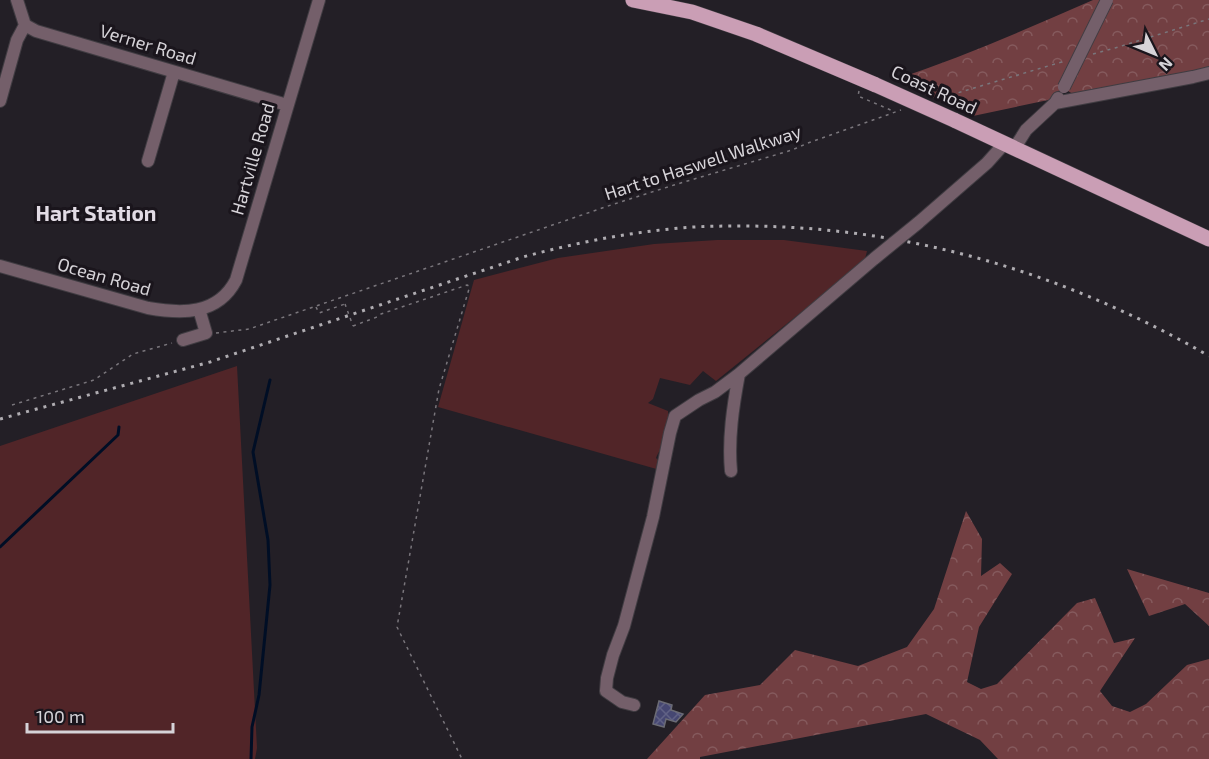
<svg xmlns="http://www.w3.org/2000/svg" width="1209" height="759" viewBox="0 0 1209 759" font-family="'Exo 2',sans-serif">
  <style>
    .green { fill: #512528 }
    .forest { fill: url(#forest-crowns) }
    .lines { fill: none; stroke-linecap: round; stroke-linejoin: round }
    .stream { stroke: #000e25; stroke-width: 3 }
    .building { fill: url(#building-cross-hatch); stroke: #6b6b75; stroke-width: 1.5 }
    .minor-casing { stroke: #403c42; stroke-width: 14 }
    .major-casing { stroke: #403c42; stroke-width: 16 }
    .path { stroke: #7a767c; stroke-width: 1.5; stroke-dasharray: 3 4.5; stroke-linecap: butt }
    .minor { stroke: #745f6a; stroke-width: 12 }
    .major { stroke: #ca9eb5; stroke-width: 15 }
    .rail { stroke: #afacb1; stroke-width: 3; stroke-dasharray: 3 6; stroke-linecap: butt }
    .minor-bridge-casing { stroke: #403c42; stroke-width: 14; stroke-linecap: butt }
    .major-bridge-casing { stroke: #403c42; stroke-width: 16; stroke-linecap: butt }
    .path-bridge { stroke: #7a767c; stroke-width: 1.5; stroke-dasharray: 3 4.5; stroke-linecap: butt }
    .minor-bridge { stroke: #745f6a; stroke-width: 12 }
    .major-bridge { stroke: #ca9eb5; stroke-width: 15 }
    .labels { text-anchor: middle; stroke-width: 6; stroke-linejoin: round; paint-order: stroke }
    .street-label { font-size: 18px; fill: #d6d3d8; stroke: #1a151c }
    .quarter-label { font-size: 21px; font-weight: bold; fill: #e2dce5; stroke: #1a151c }
  </style>
  <defs>
    <pattern id="forest-crowns" width="20" height="18" patternUnits="userSpaceOnUse" patternTransform="scale(1.5)"><rect width="20" height="18" fill="#723f42"/><path d="M2 6a3 3 0 1 1 6 0M12 15a3 3 0 1 1 6 0" fill="none" stroke="#855a5d"/></pattern>
    <pattern id="building-cross-hatch" width="8" height="8" patternUnits="userSpaceOnUse" patternTransform="scale(1.5)"><rect width="8" height="8" fill="#464772"/><path d="M0 0l8 8M0 8l8-8" fill="none" stroke="#606185"/></pattern>
  </defs>
  <rect width="100%" height="100%" fill="#231f26"/>
  <!-- green -->
  <path class="green" d="M717,240H784L867,251L865,259L851,272L716,381L703,371L690,385L660,378L653,399L648,403L668,411C669,422 670,434 664,445C661,450 658,452 656,458L661,463L660,470L438,407L474,280L558,258L654,244Z
    M237,366L257,748L255,759H0V446Z"/>
  <!-- forest -->
  <path class="forest" d="M1093,0H1102L1060,89L1053,99L973,116L894,80C962,57 1027,29 1093,0Z
    M1110,0H1209V69L1076,96L1065,89Z
    M966,511L982,539L981,576L1000,563L1012,574L979,627L967,682L981,689L997,684L1077,603L1095,598L1114,643L1135,638L1100,691L1112,706L1130,712L1146,704L1187,665L1209,659V759H998L980,740L926,714L700,757V759H647L705,695L760,685L795,650L858,666L907,647L934,609Z
    M1127,569L1209,593V626L1185,604L1149,616Z"/>
  <g class="lines">
    <!-- stream -->
    <path class="stream" d="M0,547L118,435L119,427
      M251,759L252,727L259,695L270,585L268,540L253,452L270,380"/>
  </g>
  <!-- building -->
  <path class="building" d="M659,701L672,705L671,710L683,714L676,722L666,719L664,727L653,724Z"/>
  <g class="lines">
    <defs>
      <path id="minor" d="M17,0L25,25L36,31L287,105
        M0,101L17,40L25,25
        M1055,103L1193,77L1209,73
        M1014,149L1026,130L1055,103L1058,98
        M148,161L174,72
        M918,223L987,163L1004,144
        M0,266L148,308C182,314 218,315 236,280L319,0
        M183,340L206,333L199,309
        M731,471C728,439 733,406 739,374
        M634,705L622,702L606,691L607,678L613,655L624,626L653,517L670,433L675,416L699,400L715,392L739,374L875,258"/>
      <path id="major" d="M633,0L692,12L756,34L876,85
        M954,120L1209,239"/>
    </defs>
    <!-- minor casing -->
    <use href="#minor" class="minor-casing"/>
    <!-- major casing -->
    <use href="#major" class="major-casing"/>
    <!-- path -->
    <path class="path" d="M1093,54L1115,48L1209,19
      M859,91L858,96L893,111
      M937,99L1065,61
      M316,307L319,313L345,304
      M353,326L377,317L381,314L467,285L469,286V289L439,389L397,627L462,759
      M216,333L249,329L611,205L674,185L792,150L808,143L901,110
      M12,405L94,380L133,354L172,343"/>
    <!-- minor -->
    <use href="#minor" class="minor"/>
    <!-- major -->
    <use href="#major" class="major"/>
    <!-- rail -->
    <path class="rail" d="M0,419L210,362L523,257C571,244 620,234 670,229C696,226 721,226 747,226C912,227 1067,274 1209,356"/>
    <defs>
      <path id="minor-bridge" d="M1064,87L1107,0
        M875,258L918,223"/>
      <path id="major-bridge" d="M876,85L954,120"/>
    </defs>
    <!-- minor-bridge casing -->
    <use href="#minor-bridge" class="minor-bridge-casing"/>
    <!-- major-bridge casing -->
    <use href="#major-bridge" class="major-bridge-casing"/>
    <!-- path-bridge -->
    <path class="path-bridge" d="M345,304L353,326"/>
    <!-- minor-bridge -->
    <use href="#minor-bridge" class="minor-bridge"/>
    <!-- major-bridge -->
    <use href="#major-bridge" class="major-bridge"/>
  </g>
  <g class="labels">
    <!-- street labels -->
    <g class="street-label">
      <text transform="translate(148 45) rotate(17)" y="6">Verner Road</text>
      <text transform="translate(934 90) rotate(25)" y="6">Coast Road</text>
      <text transform="translate(253 159) rotate(-74)" y="6">Hartville Road</text>
      <text transform="translate(703 163) rotate(-18)" y="6">Hart to Haswell Walkway</text>
      <text transform="translate(104 277) rotate(16)" y="6">Ocean Road</text>
    </g>
    <!-- quarter labels -->
    <g class="quarter-label">
      <text x="96" y="221">Hart Station</text>
    </g>
  </g>
  <!-- north arrow -->
  <g transform="translate(1155 54) rotate(133)" stroke="#1a151c" stroke-width="4.5" paint-order="stroke">
  <path d="M0-4.5L10 22L0 15L-10 22Z" fill="#d6d3d8"/>
  <text y="-9" font-size="16" font-weight="bold" text-anchor="middle" fill="#d6d3d8">N</text>
  </g>
  <!-- scale -->
  <path d="M27 723v9h146v-9" fill="none" stroke="#d6d3d8" stroke-width="3"/>
  <text x="36" y="723" font-size="18" fill="#d6d3d8" stroke="#1a151c" stroke-width="4.5" paint-order="stroke">100 m</text>
</svg>
